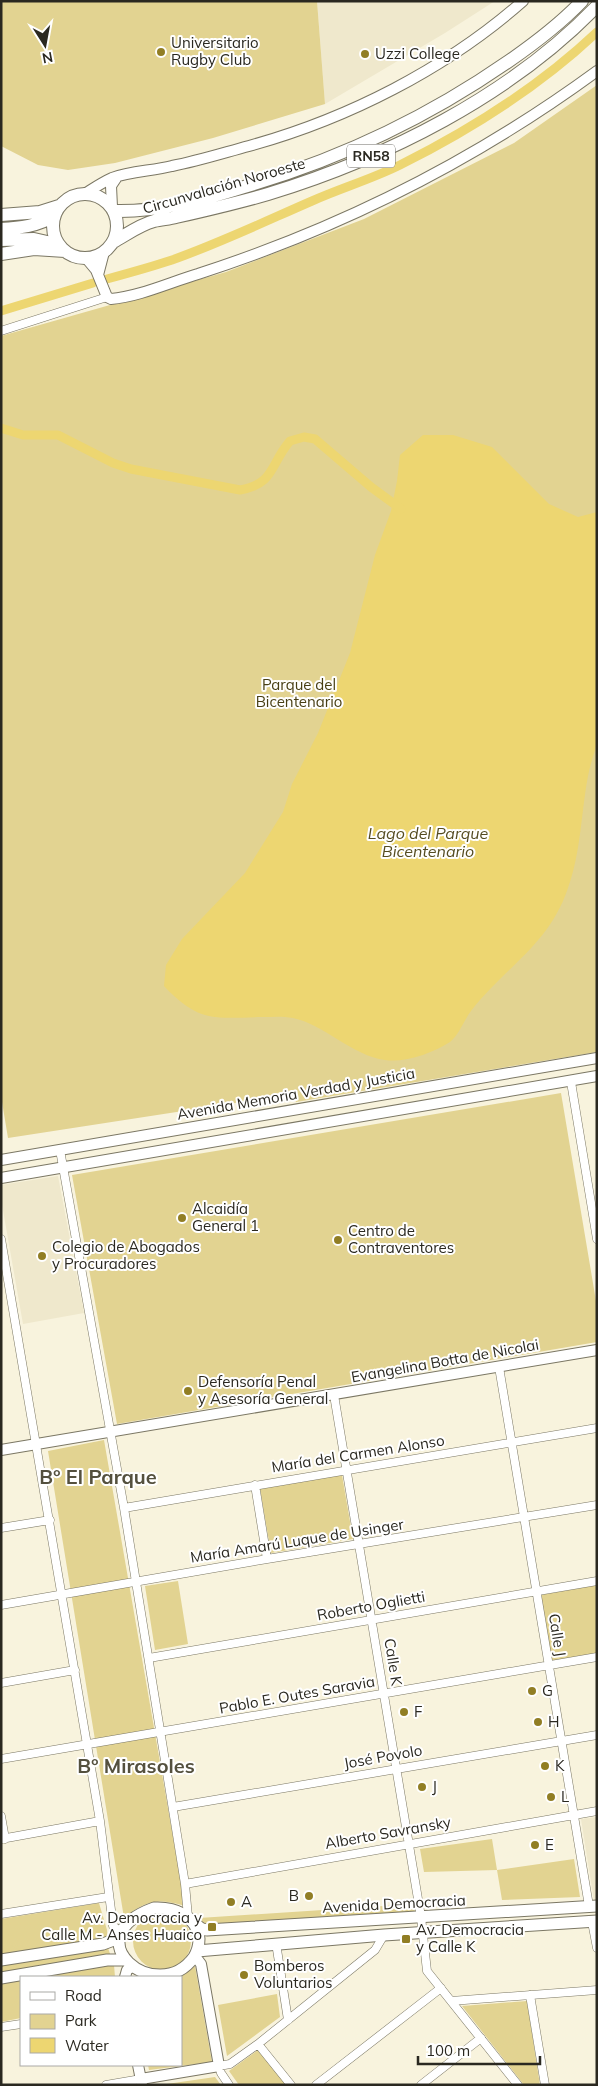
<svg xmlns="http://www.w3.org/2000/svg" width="598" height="2086" viewBox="0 0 598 2086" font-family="Mulish,sans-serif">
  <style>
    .built { fill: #efe8cc }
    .green { fill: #e2d391 }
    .water { fill: #edd671 }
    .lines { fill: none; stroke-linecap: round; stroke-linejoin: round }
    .canal { stroke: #edd671; stroke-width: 9 }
    .minor-casing { stroke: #7b7764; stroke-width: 9 }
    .tertiary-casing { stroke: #7b7764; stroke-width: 12 }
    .secondary-casing { stroke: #7b7764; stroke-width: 13 }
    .trunk-casing { stroke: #7b7764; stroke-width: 14 }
    .minor { stroke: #fff; stroke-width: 8 }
    .tertiary { stroke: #fff; stroke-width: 10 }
    .secondary { stroke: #fff; stroke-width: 11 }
    .trunk { stroke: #fff; stroke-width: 12 }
    .poi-dot { fill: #917e24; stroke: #fff; stroke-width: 2 }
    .labels { text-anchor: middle; stroke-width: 4; stroke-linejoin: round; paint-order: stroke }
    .shield { fill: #fff; stroke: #6a6863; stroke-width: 1 }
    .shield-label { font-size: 14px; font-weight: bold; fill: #2a2820 }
    .poi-label { font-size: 15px; fill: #2a2820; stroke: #fff; text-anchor: start }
    .street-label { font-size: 15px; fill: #2a2820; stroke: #fff }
    .park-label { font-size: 15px; fill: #483f14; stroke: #fff }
    .water-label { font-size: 16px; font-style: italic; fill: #554c21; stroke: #fff }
    .district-label { font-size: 20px; font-weight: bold; fill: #54503e; stroke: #fff }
  </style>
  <rect width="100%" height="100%" fill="#f8f3dd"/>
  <!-- built -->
  <path class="built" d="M317,1H495L445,33L325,104Z
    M58,1176L84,1313L23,1324L1,1199V1185Z
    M597,1817V1901H594L581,1819Z"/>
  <!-- green -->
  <path class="green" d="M1,1H317L325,104L213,138L115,163L68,170L38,165L1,146Z
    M597,85V1052L296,1102L294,1094L8,1138L1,1096V336L226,272L364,219L514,143Z
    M561,1093L597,1307V1342L117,1424L72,1175Z
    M104,1440L185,1906C158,1898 146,1900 124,1918L48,1451Z
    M342,1475L353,1539L271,1553L260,1489Z
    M178,1581L188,1644L155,1650L145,1586Z
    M597,1585V1654L551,1661L540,1595Z
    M492,1839L497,1870L574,1859L580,1897L502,1900L497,1870L424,1872L420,1849Z
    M99,1903L107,1930L108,1948L114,1965L115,1977H21V2018L1,2022V1919Z
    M414,1904L415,1914L208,1927L200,1923L199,1918Z
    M133 1941a29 29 0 1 1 58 0a29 29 0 1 1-58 0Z
    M195,1966L212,2062L149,2070L148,2065H181V1977Z
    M277,1994L280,2017L227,2056L218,2005Z
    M527,2001L540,2085H524L462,2006Z
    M258,2050L286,2085H239L229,2071Z
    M215,2077L221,2085H160Z"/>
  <!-- water -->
  <path class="water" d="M423,435H453L492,447L549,504L578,517L597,512V743C594,754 590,765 588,776C581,813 581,852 568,888C549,945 505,967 471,1011C464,1020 459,1035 450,1042C433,1053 405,1063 385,1060C353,1056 323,1024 293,1018C283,1016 272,1017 262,1017C214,1018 199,1023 164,986L166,965L182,939L245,873L283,812L292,784L318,733L350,653L375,555L391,511L397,481L400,455Z"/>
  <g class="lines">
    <!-- canal -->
    <path class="canal" d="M107,279C129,273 151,267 172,260C220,243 266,221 312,201C341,188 372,179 400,165C470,130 540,86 597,32
      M1,311L93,283
      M1,428L23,435H58L113,463L131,469L240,490C275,484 270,464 290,441L304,437L315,439L371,487L401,509"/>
    <defs>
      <path id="minor" d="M1,331L107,297
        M571,1082L597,1239
        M60,1150L124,1508L185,1884L188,1917
        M1,1239L100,1821L113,1926L121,1932
        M499,1367L589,1906
        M334,1395L421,1917L427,1971L518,2085
        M255,1485L267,1559
        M124,1508L597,1428
        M1,1528L50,1520
        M1,1605L267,1559L597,1505
        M149,1658L597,1581
        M1,1683L75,1670
        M1,1759L597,1657
        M173,1807L597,1735
        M1,1816L5,1839
        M1,1839L100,1821
        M185,1884L597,1811
        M1,1914L108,1897
        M592,1922L597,1948
        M276,1943L288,2020
        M530,1995L545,2085
        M451,2001L597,1990
        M1,2027L21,2024
        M106,2085L141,2079
        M229,2085L221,2073L219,2066L230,2064L258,2044
        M291,2085L258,2044L375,1950L384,1935
        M316,2085L441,1988
        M421,2085L481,2038"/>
      <path id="tertiary" d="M86,193C94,188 103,182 112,178C130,171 153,171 172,166C198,161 223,153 249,146C347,119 446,69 523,1
        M112,207L111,186L117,177
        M86,258L96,270L107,297L111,299C138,297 171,282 198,274C340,228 477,159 597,71
        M98,275L104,252
        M1,1160L597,1058
        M1,1178L597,1076
        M1,1450L597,1350
        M125,1977L127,1970L132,1967
        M138,2065L142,2085
        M141,2079L219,2066L201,1964L195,1956"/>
      <path id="secondary" d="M154,1908C174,1907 197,1915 199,1939C199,1945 197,1952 194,1957C157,2008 71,1938 154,1908Z
        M195,1924L202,1929L207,1930L597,1906
        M197,1951L384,1935L597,1921
        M1,1960L103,1944L119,1938
        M1,1978L107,1960H124"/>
      <path id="trunk" d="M53 226a32 32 0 1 1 64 0a32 32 0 1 1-64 0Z
        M115,211C159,212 202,200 244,187C341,159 427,118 509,61C535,43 560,24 582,1
        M1,215L40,212L59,206
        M1,229C20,228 38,226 54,216
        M1,240L34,239L56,244
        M113,242C126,235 139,225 154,221C161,219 169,219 176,217C207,210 237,203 268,194C386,158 510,96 597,6
        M1,254L34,249L65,251"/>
    </defs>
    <!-- minor casing -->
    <use href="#minor" class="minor-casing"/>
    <!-- tertiary casing -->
    <use href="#tertiary" class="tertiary-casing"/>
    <!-- secondary casing -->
    <use href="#secondary" class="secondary-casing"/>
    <!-- trunk casing -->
    <use href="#trunk" class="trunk-casing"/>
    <!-- minor -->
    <use href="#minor" class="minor"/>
    <!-- tertiary -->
    <use href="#tertiary" class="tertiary"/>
    <!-- secondary -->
    <use href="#secondary" class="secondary"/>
    <!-- trunk -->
    <use href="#trunk" class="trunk"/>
  </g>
  <!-- markers -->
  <g class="poi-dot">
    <circle cx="161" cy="52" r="5"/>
    <circle cx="365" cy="54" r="5"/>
    <circle cx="182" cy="1218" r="5"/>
    <circle cx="338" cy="1240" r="5"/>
    <circle cx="42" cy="1256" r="5"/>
    <circle cx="188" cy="1391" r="5"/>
    <circle cx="532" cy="1691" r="5"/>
    <circle cx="404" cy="1712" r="5"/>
    <circle cx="538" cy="1722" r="5"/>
    <circle cx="545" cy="1766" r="5"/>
    <circle cx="422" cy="1787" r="5"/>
    <circle cx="551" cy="1797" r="5"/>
    <circle cx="535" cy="1845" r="5"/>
    <circle cx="309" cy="1896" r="5"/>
    <circle cx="231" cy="1902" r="5"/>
    <rect x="207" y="1922" width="10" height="10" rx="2.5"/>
    <rect x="401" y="1934" width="10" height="10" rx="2.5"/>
    <circle cx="244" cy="1975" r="5"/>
  </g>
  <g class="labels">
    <!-- shield labels -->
    <rect class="shield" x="347" y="144.5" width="48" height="23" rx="4"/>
    <g class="shield-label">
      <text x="371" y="161">RN58</text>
    </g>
    <!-- poi labels -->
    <g class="poi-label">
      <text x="171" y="48">Universitario<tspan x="171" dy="17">Rugby Club</tspan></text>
      <text x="375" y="59">Uzzi College</text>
      <text x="192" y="1214">Alcaidía<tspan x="192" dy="17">General 1</tspan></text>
      <text x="348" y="1236">Centro de<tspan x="348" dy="17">Contraventores</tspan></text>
      <text x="52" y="1252">Colegio de Abogados<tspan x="52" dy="17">y Procuradores</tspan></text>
      <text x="198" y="1387">Defensoría Penal<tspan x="198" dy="17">y Asesoría General</tspan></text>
      <text x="542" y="1696">G</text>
      <text x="414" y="1717">F</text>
      <text x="548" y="1727">H</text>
      <text x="555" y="1771">K</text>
      <text x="432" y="1792">J</text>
      <text x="561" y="1802">L</text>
      <text x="545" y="1850">E</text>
      <text x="299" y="1901" text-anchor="end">B</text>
      <text x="241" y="1907">A</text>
      <text x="202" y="1923" text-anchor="end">Av. Democracia y<tspan x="202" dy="17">Calle M - Anses Huaico</tspan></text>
      <text x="416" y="1935">Av. Democracia<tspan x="416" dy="17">y Calle K</tspan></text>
      <text x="254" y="1971">Bomberos<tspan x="254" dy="17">Voluntarios</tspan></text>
    </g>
    <!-- street labels -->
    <g class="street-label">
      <text transform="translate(224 186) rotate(-16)" y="5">Circunvalación Noroeste</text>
      <text transform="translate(296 1094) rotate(-10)" y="5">Avenida Memoria Verdad y Justicia</text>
      <text transform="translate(445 1361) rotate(-10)" y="5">Evangelina Botta de Nicolai</text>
      <text transform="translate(358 1454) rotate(-9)" y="5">María del Carmen Alonso</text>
      <text transform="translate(297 1541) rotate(-9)" y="5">María Amarú Luque de Usinger</text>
      <text transform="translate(371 1606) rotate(-10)" y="5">Roberto Oglietti</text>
      <text transform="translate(557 1635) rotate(81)" y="5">Calle J</text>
      <text transform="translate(393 1662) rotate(81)" y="5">Calle K</text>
      <text transform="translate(297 1695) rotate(-10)" y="5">Pablo E. Outes Saravia</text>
      <text transform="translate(383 1757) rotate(-10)" y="5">José Povolo</text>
      <text transform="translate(388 1833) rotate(-10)" y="5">Alberto Savransky</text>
      <text transform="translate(394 1904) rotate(-3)" y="5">Avenida Democracia</text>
    </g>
    <!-- park labels -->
    <g class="park-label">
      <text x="299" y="690">Parque del<tspan x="299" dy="17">Bicentenario</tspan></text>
    </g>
    <!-- water labels -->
    <g class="water-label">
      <text x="428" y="839">Lago del Parque<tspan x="428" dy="18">Bicentenario</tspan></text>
    </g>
    <!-- district labels -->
    <g class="district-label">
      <text x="98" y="1484">Bº El Parque</text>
      <text x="136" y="1773">Bº Mirasoles</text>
    </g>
  </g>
  <!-- border -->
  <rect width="598" height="2086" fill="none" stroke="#2a2820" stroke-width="5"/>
  <!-- legend -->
  <rect x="20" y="1976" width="162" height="90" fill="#ffffff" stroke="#aaa9a6"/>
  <rect x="30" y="1992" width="25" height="8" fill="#ffffff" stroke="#aaa9a6"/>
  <text x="65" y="2001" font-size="15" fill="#2a2820">Road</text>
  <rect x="30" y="2014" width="25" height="15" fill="#e2d391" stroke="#aaa9a6"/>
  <text x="65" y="2026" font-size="15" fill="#2a2820">Park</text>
  <rect x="30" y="2038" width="25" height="15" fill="#edd671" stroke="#aaa9a6"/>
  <text x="65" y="2051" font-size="15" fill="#2a2820">Water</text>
  <!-- north arrow -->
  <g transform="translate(45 45) rotate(169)" stroke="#ffffff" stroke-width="4" paint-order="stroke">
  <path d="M0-4L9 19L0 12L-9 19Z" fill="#2a2820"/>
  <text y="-8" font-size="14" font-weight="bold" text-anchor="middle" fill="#2a2820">N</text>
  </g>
  <!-- scale -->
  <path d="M418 2056v8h122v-8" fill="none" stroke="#2a2820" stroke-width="2.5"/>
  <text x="426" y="2056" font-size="15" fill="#2a2820" stroke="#ffffff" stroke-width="4" paint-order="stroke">100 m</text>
</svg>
